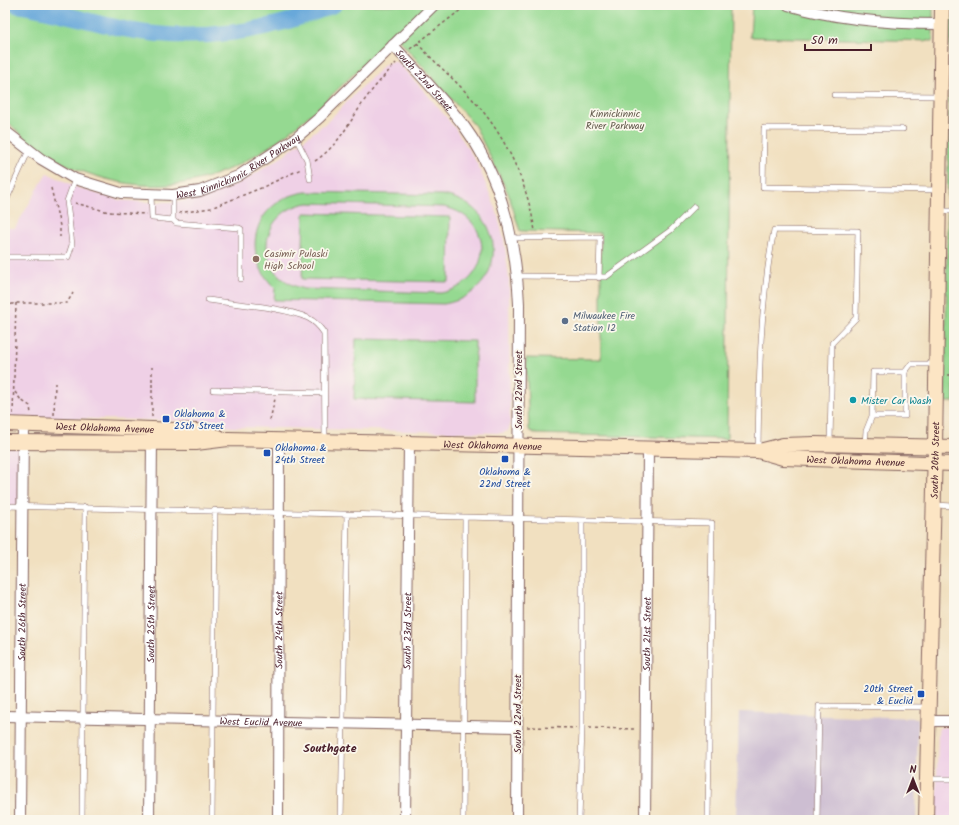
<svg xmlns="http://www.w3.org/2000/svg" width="959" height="825" viewBox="0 0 959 825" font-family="Kalam,sans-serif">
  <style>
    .built { fill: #efd0e6 }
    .industrial { fill: #cdbed2 }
    .green { fill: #95d991; stroke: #707c5e; fill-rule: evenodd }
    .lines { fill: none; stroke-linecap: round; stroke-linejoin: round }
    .river { stroke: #67a8da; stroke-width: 16 }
    .lane-casing { stroke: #84635f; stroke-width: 6 }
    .street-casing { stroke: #84635f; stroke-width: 12 }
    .secondary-casing { stroke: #84635f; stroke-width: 16 }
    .path { stroke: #84635f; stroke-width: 1.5; stroke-dasharray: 3 3; stroke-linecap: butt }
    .lane { stroke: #fff; stroke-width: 5 }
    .street { stroke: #fff; stroke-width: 10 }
    .secondary { stroke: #fce5c4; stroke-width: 14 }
    .education-dot { fill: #8d6e63; stroke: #fbf7ec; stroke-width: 1.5 }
    .service-dot { fill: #5c6f8a; stroke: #fbf7ec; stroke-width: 1.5 }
    .culture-dot { fill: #0f9aa8; stroke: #fbf7ec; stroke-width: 1.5 }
    .transit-dot { fill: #1a4fb4; stroke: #fbf7ec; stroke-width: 1.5 }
    .labels { text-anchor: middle; stroke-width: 3.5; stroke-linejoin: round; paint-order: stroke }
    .street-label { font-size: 10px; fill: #4a1f2b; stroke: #fbf7ec }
    .park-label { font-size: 10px; fill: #60574a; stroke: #fbf7ec }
    .education-label { font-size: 10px; fill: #785e54; stroke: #fbf7ec; text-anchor: start }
    .service-label { font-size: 10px; fill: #4e5e75; stroke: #fbf7ec; text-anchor: start }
    .culture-label { font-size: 10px; fill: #0d838f; stroke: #fbf7ec; text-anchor: start }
    .transit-label { font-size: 10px; fill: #164399; stroke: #fbf7ec; text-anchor: start }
    .quarter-label { font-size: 12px; font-weight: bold; fill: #4a1f2b; stroke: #fbf7ec }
  </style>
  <rect width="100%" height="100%" fill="#fbf7ec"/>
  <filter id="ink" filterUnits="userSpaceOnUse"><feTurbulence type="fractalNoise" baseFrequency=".025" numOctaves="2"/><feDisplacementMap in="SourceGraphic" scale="8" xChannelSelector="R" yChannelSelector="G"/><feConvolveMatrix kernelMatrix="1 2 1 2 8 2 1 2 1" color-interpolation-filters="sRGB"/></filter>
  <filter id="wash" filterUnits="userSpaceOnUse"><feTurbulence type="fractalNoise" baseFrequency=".012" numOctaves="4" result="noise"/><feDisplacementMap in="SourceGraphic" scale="16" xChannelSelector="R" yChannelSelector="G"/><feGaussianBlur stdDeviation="0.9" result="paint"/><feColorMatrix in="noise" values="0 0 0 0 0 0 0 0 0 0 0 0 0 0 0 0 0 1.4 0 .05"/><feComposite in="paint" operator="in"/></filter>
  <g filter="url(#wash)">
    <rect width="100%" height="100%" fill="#f1e0c0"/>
    <!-- built -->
    <path class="built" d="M393,61L398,63L427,94L455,128L477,163L496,209L504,240L509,278L510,426L508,431L502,433L232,427L198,421L5,417V228H15L47,173L81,189L119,200L144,202H178L198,198L226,189L245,180L280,158L327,122L385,64Z
      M5,442H23L22,507L5,506Z
      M943,727H954V820H936L938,732L939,728Z"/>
    <!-- industrial -->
    <path class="industrial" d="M739,712L918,718L916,820H736Z"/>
    <!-- green -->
    <path class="green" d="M5,5H731L727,439L536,434L529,430L526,358L601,359V233L520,231L508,193L475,126L394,34C310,116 224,219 93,175C61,165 26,144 5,118Z
      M752,5H933V41L750,37Z
      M950,5H954V402H945Z
      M306,192L443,195C509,207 511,292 444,304L274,300L275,288C238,252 255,199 306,192ZM308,203L444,207C496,218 494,283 441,293L304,289C252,276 256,211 308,203Z
      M304,213L450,217L449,282L302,279Z
      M356,339L475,341V402L354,399Z"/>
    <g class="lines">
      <!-- river -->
      <path class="river" d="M16,5C55,10 91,23 129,30C197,43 270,32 334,5"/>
    </g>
  </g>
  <g filter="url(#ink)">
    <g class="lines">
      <defs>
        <path id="lane" d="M834,95L939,96
          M903,129L764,128L763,187L938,190
          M296,138L307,160L310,179
          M151,195L152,218L173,220
          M173,195V220L176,223L239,228L241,229V279
          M5,203L29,150
          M939,211H954
          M513,238L600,237L599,278
          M5,257H68L72,245L67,201L75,179
          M518,276L606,277L671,230L694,207
          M208,300C235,304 284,307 308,318C314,321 320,327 324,333L325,440
          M213,390L324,393
          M872,416L873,372H905
          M865,444L866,431L872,416H905V372L911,364H935
          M758,450C759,376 760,303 774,230L858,231L856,318L832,343L830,443
          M954,499V507
          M935,505L953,506
          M5,506L712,523L708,820
          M928,779H954
          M82,820L85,507
          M212,820L215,510
          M341,820L347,515
          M463,820L465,518
          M579,820L582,728V521
          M817,820L819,706L928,707"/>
        <g id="street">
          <path d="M788,5C838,20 890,24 941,24"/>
          <path id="s1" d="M393,45C417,72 442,97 464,126C502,178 516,240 519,304L517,820"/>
          <path id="s2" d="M5,131L41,159L75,179L121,193L173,195L200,191L238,176L296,138L319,118L434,5"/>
          <path id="s3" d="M5,716L517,727"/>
          <path d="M928,721H954"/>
          <path id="s4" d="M20,820L23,424"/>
          <path id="s5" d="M149,820L152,437"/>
          <path id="s6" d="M278,820L279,440"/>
          <path id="s7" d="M405,820L409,443"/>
          <path id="s8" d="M645,820L648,449"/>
        </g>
        <g id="secondary">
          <path id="s9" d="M5,424L152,429L196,431L219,437"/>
          <path id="s10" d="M5,442L196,443L228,439L758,451L783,458L954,464"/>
          <path d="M759,451L783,445L814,444L954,447"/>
          <path id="s11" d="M926,820L935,447L942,5"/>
        </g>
      </defs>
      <!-- lane casing -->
      <use href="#lane" class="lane-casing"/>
      <!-- street casing -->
      <use href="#street" class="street-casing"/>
      <!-- secondary casing -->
      <use href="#secondary" class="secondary-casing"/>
      <!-- path -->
      <path class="path" d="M417,43C438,66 462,86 481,109C509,143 528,187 535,231
        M410,49L467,5
        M315,161C338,146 349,123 364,101C373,88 385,75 396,63
        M51,188L60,226V237
        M75,203L109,212L146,214
        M179,213L211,208L261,188L301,169
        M5,306L16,303H67L73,293
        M948,375H954
        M15,392L21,400L30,406L31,414
        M13,414L16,303
        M54,415L55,383
        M152,417V367
        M270,420L275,399
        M527,727L576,728
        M589,728L634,729"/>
      <!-- lane -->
      <use href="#lane" class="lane"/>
      <!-- street -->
      <use href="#street" class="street"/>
      <!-- secondary -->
      <use href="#secondary" class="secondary"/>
    </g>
  </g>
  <!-- markers -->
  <circle class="education-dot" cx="256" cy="259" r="4"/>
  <circle class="service-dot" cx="565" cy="321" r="4"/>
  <circle class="culture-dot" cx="853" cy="400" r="4"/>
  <g class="transit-dot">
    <rect x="162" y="415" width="8" height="8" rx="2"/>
    <rect x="263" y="449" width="8" height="8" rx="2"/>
    <rect x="501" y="455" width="8" height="8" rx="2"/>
    <rect x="917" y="690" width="8" height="8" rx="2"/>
  </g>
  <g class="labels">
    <!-- street labels -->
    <g class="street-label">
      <text dy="4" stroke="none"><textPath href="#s1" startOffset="47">South 22nd Street</textPath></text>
      <text dy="4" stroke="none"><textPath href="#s2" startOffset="257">West Kinnickinnic River Parkway</textPath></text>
      <text transform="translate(518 390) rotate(-90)" y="4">South 22nd Street</text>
      <text dy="4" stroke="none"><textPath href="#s9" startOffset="100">West Oklahoma Avenue</textPath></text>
      <text dy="4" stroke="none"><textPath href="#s10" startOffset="488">West Oklahoma Avenue</textPath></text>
      <text dy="4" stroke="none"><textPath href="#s10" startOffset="852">West Oklahoma Avenue</textPath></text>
      <text dy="4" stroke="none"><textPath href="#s11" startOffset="360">South 20th Street</textPath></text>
      <text dy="4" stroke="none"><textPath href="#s4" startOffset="198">South 26th Street</textPath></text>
      <text dy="4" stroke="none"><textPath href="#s5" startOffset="196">South 25th Street</textPath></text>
      <text dy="4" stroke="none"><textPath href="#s6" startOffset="190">South 24th Street</textPath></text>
      <text dy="4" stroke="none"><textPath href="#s7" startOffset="189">South 23rd Street</textPath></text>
      <text dy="4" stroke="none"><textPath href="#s8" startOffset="186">South 21st Street</textPath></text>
      <text transform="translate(517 714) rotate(-90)" y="4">South 22nd Street</text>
      <text dy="4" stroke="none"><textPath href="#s3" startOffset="256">West Euclid Avenue</textPath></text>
    </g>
    <!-- park labels -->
    <g class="park-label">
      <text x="615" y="117">Kinnickinnic<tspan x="615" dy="12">River Parkway</tspan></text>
    </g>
    <!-- education labels -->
    <g class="education-label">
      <text x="264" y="257">Casimir Pulaski<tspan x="264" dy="12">High School</tspan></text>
    </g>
    <!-- service labels -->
    <g class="service-label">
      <text x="573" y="319">Milwaukee Fire<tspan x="573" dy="12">Station 12</tspan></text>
    </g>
    <!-- culture labels -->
    <g class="culture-label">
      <text x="861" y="404">Mister Car Wash</text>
    </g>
    <!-- transit labels -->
    <g class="transit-label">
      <text x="174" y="417">Oklahoma &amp;<tspan x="174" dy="12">25th Street</tspan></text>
      <text x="275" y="451">Oklahoma &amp;<tspan x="275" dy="12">24th Street</tspan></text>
      <text x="505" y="475" text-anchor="middle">Oklahoma &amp;<tspan x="505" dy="12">22nd Street</tspan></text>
      <text x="913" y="692" text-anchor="end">20th Street<tspan x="913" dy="12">&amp; Euclid</tspan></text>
    </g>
    <!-- quarter labels -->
    <g class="quarter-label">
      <text x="330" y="752">Southgate</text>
    </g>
  </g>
  <!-- margin -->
  <rect width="959" height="825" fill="none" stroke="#fbf7ec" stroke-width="20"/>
  <!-- north arrow -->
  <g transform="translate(913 779)" stroke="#fbf7ec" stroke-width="3" paint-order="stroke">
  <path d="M0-3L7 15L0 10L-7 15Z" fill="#4a1f2b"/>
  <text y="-6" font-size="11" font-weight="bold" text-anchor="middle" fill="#4a1f2b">N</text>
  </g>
  <!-- scale -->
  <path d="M805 44v6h66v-6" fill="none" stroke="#4a1f2b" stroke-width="2"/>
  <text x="811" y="44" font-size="12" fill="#4a1f2b" stroke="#fbf7ec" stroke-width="3" paint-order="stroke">50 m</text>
</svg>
